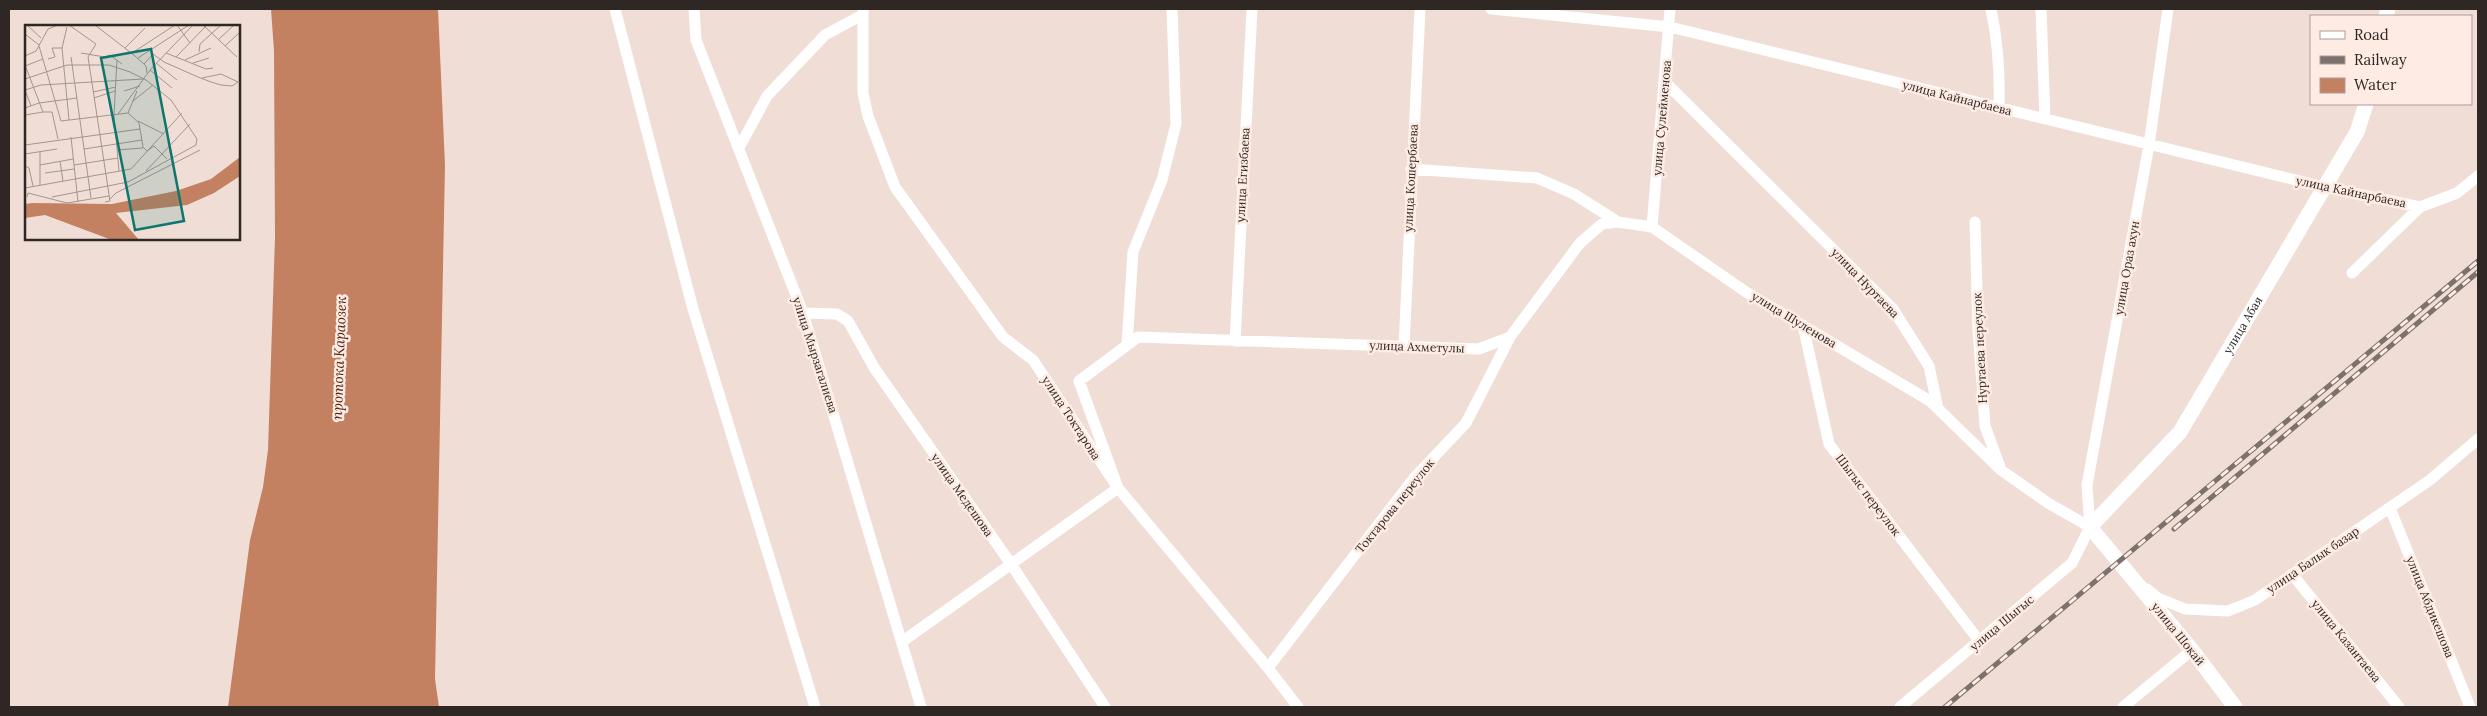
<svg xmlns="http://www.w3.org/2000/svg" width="2487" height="716" viewBox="0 0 2487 716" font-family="Lora,serif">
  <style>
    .water { fill: #c38162 }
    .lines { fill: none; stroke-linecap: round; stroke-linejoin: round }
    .minor { stroke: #fff; stroke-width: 11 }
    .tertiary { stroke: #fff; stroke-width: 15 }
    .rail-casing { stroke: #7c716c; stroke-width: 5 }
    .rail { stroke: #feebe3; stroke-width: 3; stroke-dasharray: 9; stroke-linecap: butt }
    .labels { text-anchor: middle; stroke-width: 5; stroke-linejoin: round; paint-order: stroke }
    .street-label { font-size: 12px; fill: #2e2724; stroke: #feebe3 }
    .water-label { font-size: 14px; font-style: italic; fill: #4e220b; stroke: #feebe3 }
    .inset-road { fill: none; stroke: #a2958f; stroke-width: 1 }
    .view { fill: #0f766e; fill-opacity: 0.15; stroke: #0f766e; stroke-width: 2.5 }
    .inset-edge { fill: none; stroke: #2e2724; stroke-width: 2.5 }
  </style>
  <rect width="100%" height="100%" fill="#f0ded6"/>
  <!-- water -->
  <path class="water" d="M271,9H438L445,165L435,679L439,707H228L250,540L263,487L268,450L275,237L274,51Z"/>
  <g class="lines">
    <!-- minor -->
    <path class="minor" d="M615,9L693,309L815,707
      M694,9L696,40L803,313L921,707
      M863,9V93L868,116L895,187L1003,337L1033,360L1118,488L1268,668L1298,707
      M1491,9L1670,27L2324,187L2420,207
      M1991,9C1998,42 2000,75 1999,108
      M2041,9L2045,119
      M1665,82L1893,309L1929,366L1938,409
      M739,148L767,96L825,35L862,15
      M1411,169L1537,178L1574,194L1618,222
      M1975,222L1978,329L1985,426L2000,467
      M1652,227L1670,9
      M2352,273L2420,207L2457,193L2478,176
      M803,313L837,314L848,321L875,369L1011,564L1105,707
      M1803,325L1829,444L1980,642
      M1235,341L1252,9
      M1127,345L1133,252L1162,180L1176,124L1172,9
      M1404,347L1420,9
      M2390,508L2470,707
      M2090,527L2087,485L2149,145L2168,9
      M2292,574L2399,707
      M2147,589L2158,598L2185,609L2228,611L2255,600L2430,480L2478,439
      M903,641L1118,488L1079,381L1138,337L1479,349L1510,337L1580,243L1602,224L1618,222L1652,227L1746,292L1930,401L2001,470L2048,503L2090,527
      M1268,668L1414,478L1466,423L1510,337
      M1900,707L2072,563L2090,527
      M2123,707L2192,650"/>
    <!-- tertiary -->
    <g class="tertiary">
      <path d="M2386,16L2388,9"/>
      <path id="s1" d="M2235,707L2192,650L2090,527L2180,432L2357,132L2366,104"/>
    </g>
    <defs>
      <path id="rail" d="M2174,529L2478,272
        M1945,707L2478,261"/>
    </defs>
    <!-- rail casing -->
    <use href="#rail" class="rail-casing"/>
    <!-- rail -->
    <use href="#rail" class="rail"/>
  </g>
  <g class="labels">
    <!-- street labels -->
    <g class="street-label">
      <text transform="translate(1957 98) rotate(14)" y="4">улица Кайнарбаева</text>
      <text transform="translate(1662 118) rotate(-85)" y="4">улица Сулейменова</text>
      <text transform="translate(1243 175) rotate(-87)" y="4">улица Егизбаева</text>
      <text transform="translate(1411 178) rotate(-87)" y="4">улица Кошербаева</text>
      <text transform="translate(2351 192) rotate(12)" y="4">улица Кайнарбаева</text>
      <text transform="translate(2127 268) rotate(-80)" y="4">улица Ораз ахун</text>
      <text transform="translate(1865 283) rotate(46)" y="4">улица Нуртаева</text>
      <text transform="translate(1794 320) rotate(31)" y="4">улица Шуленова</text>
      <text dy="4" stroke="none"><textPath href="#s1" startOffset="486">улица Абая</textPath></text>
      <text transform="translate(1417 347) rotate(2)" y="4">улица Ахметулы</text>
      <text transform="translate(1980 348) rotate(-93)" y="4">Нуртаева переулок</text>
      <text transform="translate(815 355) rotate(72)" y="4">улица Мырзагалиева</text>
      <text transform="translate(1071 418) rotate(57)" y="4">улица Токтарова</text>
      <text transform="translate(962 495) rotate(55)" y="4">улица Медешова</text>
      <text transform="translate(1868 495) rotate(53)" y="4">Шыгыс переулок</text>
      <text transform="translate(1395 506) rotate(-51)" y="4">Токтарова переулок</text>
      <text transform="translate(2313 560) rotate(-34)" y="4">улица Балык базар</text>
      <text transform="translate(2430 607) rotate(68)" y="4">улица Абдикешова</text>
      <text transform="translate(2002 623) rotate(-40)" y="4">улица Шыгыс</text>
      <text transform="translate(2178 634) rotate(51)" y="4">улица Шокай</text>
      <text transform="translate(2346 641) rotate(51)" y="4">улица Казантаева</text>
    </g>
    <!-- water labels -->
    <g class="water-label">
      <text transform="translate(339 358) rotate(-88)" y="5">протока Караозек</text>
    </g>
  </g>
  <!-- overview -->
  <g transform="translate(25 25)">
    <rect width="215" height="215" fill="#f0ded6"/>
    <path d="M215,132V151L189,168L162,180L91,188L114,215H87L20,190L0,193V179L7,178L87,179L151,166L186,154Z" fill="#c38162"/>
    <path class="inset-road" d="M2,0L16,13M44,0L71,19L63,32L85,176L80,177M70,0L110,31L121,41L122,48M152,0L165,18M178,0L212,32M42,2L37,23L44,95M0,9L14,20M193,15L209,0M14,21L36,96M200,21L215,7M100,23L120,3M174,27L175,19L196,0M56,28L80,32L85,30L97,39M107,28L150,0M141,28L181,44L188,43M0,31L11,26L23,4L33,0M46,32L66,173M151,32L182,0M113,33L164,0M23,34L30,32L27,23H37M92,35L89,90L94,146M160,35L186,23M131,38L152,55M168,38L184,33M119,39L128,29L139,37L173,52L186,57L196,60L207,61L213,57L196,49L177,53M0,40L18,87H27L33,114M0,41L18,34M125,45L147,63M0,54L42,40H84L105,47L121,55L146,75L172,114L171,120L103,157L27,172M0,65L16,60L118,54M0,65L6,81M99,66L115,61M68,67L91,62M69,73L90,66M108,76L128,60M0,83L14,78L52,73M103,88L114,98L118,122L122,126L129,121L142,134M103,88L112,66M93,89L125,45L168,0M0,90L18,87M36,96L103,88M113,96L139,109M46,112L53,177M0,120L115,104M59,124L117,115M92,125L118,123M0,129L32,124M35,136L38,156M15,140L48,134M49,140L93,133M0,141L4,143L8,161M121,146L165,99M20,148L49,144M15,160V127M0,163L106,144L157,88M2,172L3,168L42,178L84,171M84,175L91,168L175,125"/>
    <path class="view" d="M126,24L159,196L110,205L76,33Z"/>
    <rect width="215" height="215" class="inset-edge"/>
  </g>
  <!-- border -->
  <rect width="2487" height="716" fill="none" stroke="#2e2724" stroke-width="20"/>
  <!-- legend -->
  <rect x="2310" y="15" width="162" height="90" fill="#feebe3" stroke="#ab9d97"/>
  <rect x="2320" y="31" width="25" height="8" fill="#ffffff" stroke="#ab9d97"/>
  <text x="2354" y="40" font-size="15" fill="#2e2724">Road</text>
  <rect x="2320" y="56" width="25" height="8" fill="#7c716c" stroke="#ab9d97"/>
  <text x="2354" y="65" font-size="15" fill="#2e2724">Railway</text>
  <rect x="2320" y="78" width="25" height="15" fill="#c38162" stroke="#ab9d97"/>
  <text x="2354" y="90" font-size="15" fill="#2e2724">Water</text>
</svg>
